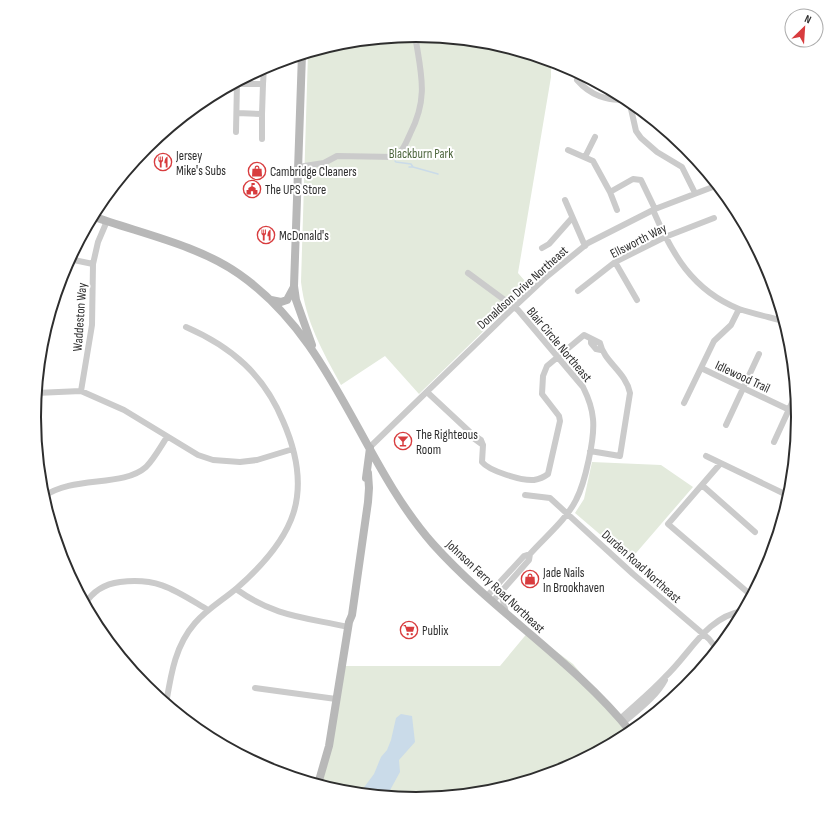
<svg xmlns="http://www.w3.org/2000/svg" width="832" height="834" viewBox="0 0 832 834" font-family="'Sofia Sans Condensed',sans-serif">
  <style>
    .green { fill: #e3eadc }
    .water { fill: #cadbe9 }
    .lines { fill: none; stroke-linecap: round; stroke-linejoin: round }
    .stream { stroke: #cadbe9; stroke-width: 1.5 }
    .minor { stroke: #cbcbcb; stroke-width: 6 }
    .secondary { stroke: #b8b8b8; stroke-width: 8 }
    .labels { text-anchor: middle; stroke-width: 4; stroke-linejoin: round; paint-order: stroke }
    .park-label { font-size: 13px; fill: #4e663e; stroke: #fff }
    .poi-label { font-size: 13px; fill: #2e2e2e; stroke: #fff; text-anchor: start }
    .street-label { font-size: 13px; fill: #2e2e2e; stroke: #fff }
    .rim { fill: none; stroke: #2e2e2e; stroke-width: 2 }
  </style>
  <rect width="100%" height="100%" fill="#fff"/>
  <!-- green -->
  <path class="green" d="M416,35L491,42L551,61V77L518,273L531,288L504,311L419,394L385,356L341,385C322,350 306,323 301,282L308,53L342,42Z
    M592,462L661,465L693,487L630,560L575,513L584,499Z
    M529,631L573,664L631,732L562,770L490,792L416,799L341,792L317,784L344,666H500Z"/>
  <!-- water -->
  <path class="water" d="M401,714L412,716L415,742L399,760L400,772L389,792L364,794L362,790L374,774L381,757L387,750L391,740L396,718Z"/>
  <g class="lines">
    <!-- stream -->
    <path class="stream" d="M395,161L396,162L411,164L413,167L438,174
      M409,167H413"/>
    <!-- minor -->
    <path class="minor" d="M577,80C590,95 608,102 627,99
      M237,84H263L262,114
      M263,84L264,67
      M629,100L636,131L641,138L657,152L682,167L695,193
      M205,101V99
      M237,113L262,114V139
      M236,132L237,82
      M568,150L593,161L610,192L633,179L641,180L655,209
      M585,157L595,137
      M298,167L324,163L337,156L395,157C403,151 406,143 410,134C429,97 421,74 415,35
      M610,192L617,210
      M565,200L585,246
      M653,210C672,254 692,290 739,309C754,314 769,317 784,321
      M542,248L549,244L572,218
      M69,259L93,264
      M615,262L637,300
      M468,273L518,310L583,387C588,397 592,407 593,419C595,438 585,483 576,500C566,520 545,537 530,554L529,560L493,601
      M578,291L615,262L665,237L714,218
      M591,339V343L596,349L601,350
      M701,368L798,414
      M81,391L92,325L93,264L98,242L107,221
      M427,392L472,434
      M36,393L81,391L124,410L198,455L213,460L240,462L257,460L293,449
      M684,403L714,341L731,325L739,309
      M726,425L759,354
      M472,434L481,440L483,445L472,437Z
      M774,442L796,394
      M483,445L482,462C489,471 522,481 534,480C540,479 544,477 548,474L560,421L559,416L542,394L543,376L547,366L584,335L600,343C604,362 626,372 630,393L620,456L590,451
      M370,447L514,307L544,279L588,243L655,209L718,185
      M706,456L789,496
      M720,464L668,524L752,596
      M703,486L755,532
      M525,495L550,498L633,574L709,639L717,649
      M43,497C73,475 122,488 146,467C154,459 161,446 167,437
      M236,589C275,617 304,617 348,627
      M501,592L506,613
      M487,596L524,556L530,554
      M85,604C93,591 104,584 120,582C159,577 176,591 208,610
      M693,675L708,660
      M255,688L336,699
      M166,704C171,674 175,646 195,623C207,609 223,600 237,588C294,538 315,494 283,421C264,375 232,347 186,327
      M620,719C635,705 651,692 665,677C690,654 706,617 743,611
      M623,723C638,710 656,697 665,680"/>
    <!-- secondary -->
    <path class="secondary" d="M302,54L294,286L296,300L312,345
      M92,216C139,233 198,245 239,274C335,341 359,460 433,544C494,612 574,661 631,732
      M271,300L281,302L287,300L294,287
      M366,478L370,448
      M318,784L329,746L349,622L352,615L368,502L369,488L368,473"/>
  </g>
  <!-- icons -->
  <defs>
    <symbol id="restaurant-ring" viewBox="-11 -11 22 22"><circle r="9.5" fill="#fff" stroke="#d83c3e" stroke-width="1.5"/><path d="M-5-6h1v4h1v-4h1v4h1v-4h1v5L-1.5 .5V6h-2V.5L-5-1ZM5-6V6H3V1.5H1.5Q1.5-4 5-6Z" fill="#d83c3e"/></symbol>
    <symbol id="shop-ring" viewBox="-11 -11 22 22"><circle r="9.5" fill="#fff" stroke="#d83c3e" stroke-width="1.5"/><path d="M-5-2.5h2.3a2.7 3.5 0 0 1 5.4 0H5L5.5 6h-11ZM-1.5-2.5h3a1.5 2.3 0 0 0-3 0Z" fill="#d83c3e"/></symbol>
    <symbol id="civic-ring" viewBox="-11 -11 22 22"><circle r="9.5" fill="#fff" stroke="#d83c3e" stroke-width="1.5"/><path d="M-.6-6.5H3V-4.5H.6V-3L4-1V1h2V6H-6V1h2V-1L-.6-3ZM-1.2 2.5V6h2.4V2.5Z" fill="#d83c3e"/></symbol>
    <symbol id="bar-ring" viewBox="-11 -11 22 22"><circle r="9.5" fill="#fff" stroke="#d83c3e" stroke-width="1.5"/><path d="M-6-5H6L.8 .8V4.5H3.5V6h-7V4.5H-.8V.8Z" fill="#d83c3e"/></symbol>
    <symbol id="supermarket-ring" viewBox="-11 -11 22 22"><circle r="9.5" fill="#fff" stroke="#d83c3e" stroke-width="1.5"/><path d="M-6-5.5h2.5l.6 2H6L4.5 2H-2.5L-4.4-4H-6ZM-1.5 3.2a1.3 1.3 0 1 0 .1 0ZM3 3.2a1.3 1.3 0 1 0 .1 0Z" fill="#d83c3e"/></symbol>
  </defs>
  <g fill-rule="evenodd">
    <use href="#restaurant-ring" x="153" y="152" width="20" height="20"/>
    <use href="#shop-ring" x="247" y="161" width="20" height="20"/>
    <use href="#civic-ring" x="242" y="179" width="20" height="20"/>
    <use href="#restaurant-ring" x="256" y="225" width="20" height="20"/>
    <use href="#bar-ring" x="393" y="431" width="20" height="20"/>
    <use href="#shop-ring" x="520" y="569" width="20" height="20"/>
    <use href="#supermarket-ring" x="399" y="620" width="20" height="20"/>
  </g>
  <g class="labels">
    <!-- park labels -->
    <g class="park-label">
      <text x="421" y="158">Blackburn Park</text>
    </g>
    <!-- poi labels -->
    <g class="poi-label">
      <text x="176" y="160">Jersey<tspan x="176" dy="15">Mike's Subs</tspan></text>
      <text x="270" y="176">Cambridge Cleaners</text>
      <text x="265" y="194">The UPS Store</text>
      <text x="279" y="240">McDonald's</text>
      <text x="416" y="439">The Righteous<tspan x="416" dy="15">Room</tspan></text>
      <text x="543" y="577">Jade Nails<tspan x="543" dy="15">In Brookhaven</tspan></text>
      <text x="422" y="635">Publix</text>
    </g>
    <!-- street labels -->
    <g class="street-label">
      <text transform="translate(638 240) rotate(-27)" y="5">Ellsworth Way</text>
      <text transform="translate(522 287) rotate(-42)" y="5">Donaldson Drive Northeast</text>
      <text transform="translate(79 317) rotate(-86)" y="5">Waddeston Way</text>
      <text transform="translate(560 344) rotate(50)" y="5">Blair Circle Northeast</text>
      <text transform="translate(743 376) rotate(25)" y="5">Idlewood Trail</text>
      <text transform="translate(642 566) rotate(42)" y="5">Durden Road Northeast</text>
      <text transform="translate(496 586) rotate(43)" y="5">Johnson Ferry Road Northeast</text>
    </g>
  </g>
  <!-- crop -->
  <path d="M0 0H832V834H0ZM41 417a375 375 0 1 1 750 0a375 375 0 1 1-750 0Z" fill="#fff" fill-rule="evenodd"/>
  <path class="rim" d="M41 417a375 375 0 1 1 750 0a375 375 0 1 1-750 0Z"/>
  <!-- north arrow -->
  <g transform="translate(804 28) rotate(25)"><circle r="19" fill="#ffffff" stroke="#ababab"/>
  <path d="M0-3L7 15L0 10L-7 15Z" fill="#d83c3e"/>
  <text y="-6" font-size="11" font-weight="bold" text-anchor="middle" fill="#2e2e2e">N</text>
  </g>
</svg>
